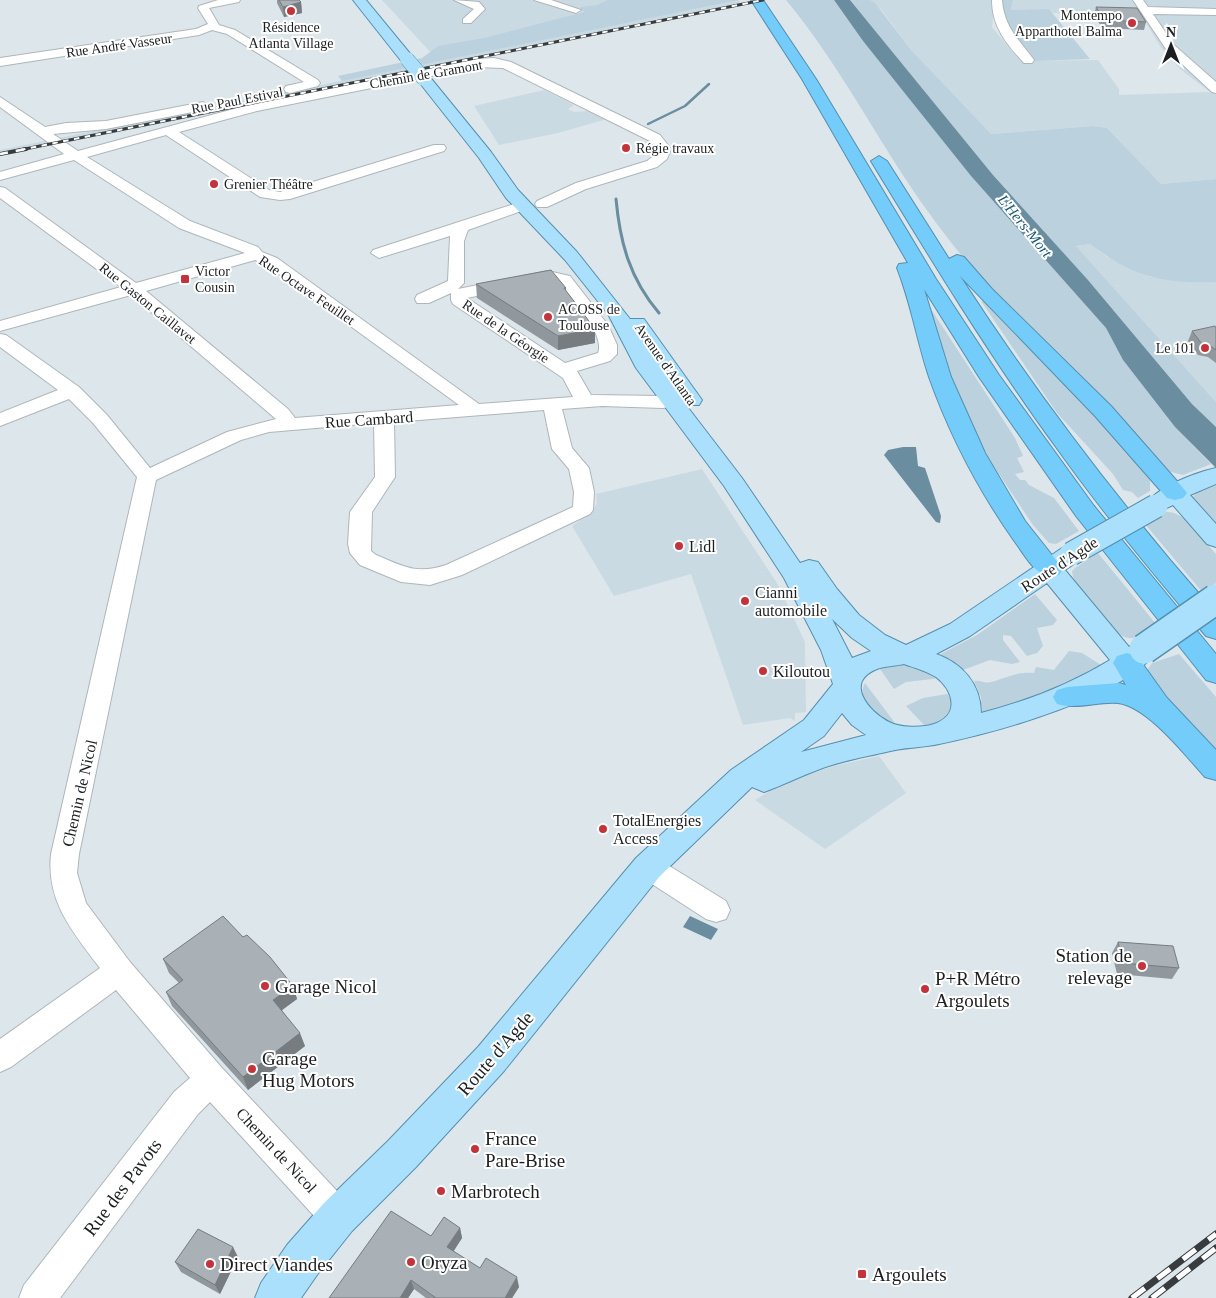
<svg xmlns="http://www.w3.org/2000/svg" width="1216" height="1298" viewBox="0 0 1216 1298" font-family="'Times New Roman',serif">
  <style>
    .built { fill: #cadae3 }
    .green { fill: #bbd1de }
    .water { fill: #6a8da0 }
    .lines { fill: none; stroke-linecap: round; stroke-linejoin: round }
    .stream-far1 { stroke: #6a8da0; stroke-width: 2.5 }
    .stream { stroke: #6a8da0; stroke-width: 3 }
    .minor-casing { stroke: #aeb6ba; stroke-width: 2 }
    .major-casing { stroke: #558fae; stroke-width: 2 }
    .highway-casing { stroke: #558fae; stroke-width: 2 }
    .minor { fill: #fff; fill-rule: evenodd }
    .major { fill: #abe0fc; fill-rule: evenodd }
    .highway { fill: #73ccfa; fill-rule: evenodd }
    .rail-far2-casing { stroke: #383c3e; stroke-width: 3 }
    .rail-far1-casing { stroke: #383c3e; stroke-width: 4 }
    .rail-casing { stroke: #383c3e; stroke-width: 7 }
    .rail-far2 { stroke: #fff; stroke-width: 2; stroke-dasharray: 5.5; stroke-linecap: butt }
    .rail-far1 { stroke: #fff; stroke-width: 2.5; stroke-dasharray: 8; stroke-linecap: butt }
    .rail { stroke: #fff; stroke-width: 5; stroke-dasharray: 16; stroke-linecap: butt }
    .major-bridge-far2-casing { stroke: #558fae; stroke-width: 15; stroke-linecap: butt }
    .major-bridge-far1-casing { stroke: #558fae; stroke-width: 25; stroke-linecap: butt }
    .major-bridge-casing { stroke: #558fae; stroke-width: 32; stroke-linecap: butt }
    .major-bridge-far2 { stroke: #abe0fc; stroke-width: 14 }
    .major-bridge-far1 { stroke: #abe0fc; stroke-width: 23 }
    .major-bridge { stroke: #abe0fc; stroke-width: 29 }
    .wall { fill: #91989d }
    .shaded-wall { fill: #767c7f }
    .building { fill: #a9b1b6; stroke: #767c7f }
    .poi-dot { fill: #c3333c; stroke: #fff; stroke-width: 2 }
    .labels { text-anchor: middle; stroke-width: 4; stroke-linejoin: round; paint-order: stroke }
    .far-poi-label { font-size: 14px; fill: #1c1f21; stroke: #fff; text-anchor: start }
    .far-street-label { font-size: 14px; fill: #1c1f21; stroke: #fff }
    .far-water-label { font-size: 15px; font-style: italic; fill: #195875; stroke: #fff }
    .street-label { font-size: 16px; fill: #1c1f21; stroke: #fff }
    .poi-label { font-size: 16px; fill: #1c1f21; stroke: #fff; text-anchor: start }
    .near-poi-label { font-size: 19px; fill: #1c1f21; stroke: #fff; text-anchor: start }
    .near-street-label { font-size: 19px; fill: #1c1f21; stroke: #fff }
  </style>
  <rect width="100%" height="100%" fill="#dde6eb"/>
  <!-- built -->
  <path class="built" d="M382,0H621L435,57Z
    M739,0L741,6L0,156V150Z
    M870,0H995L992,27L1020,61L1098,60L1119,89V95L1210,92L1180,69L1161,48L1142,16L1053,13L1049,9L1011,10L1013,0H1216V179L1161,184L1107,128L1093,126L991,134L951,94L911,50L881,9Z
    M544,90L574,105L568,109L574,112L589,111L607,119L558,133L499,145L474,106Z
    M1090,244L1107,257L1150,277H1216V402L1076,246Z
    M702,469L777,583L805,642L806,712L795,713V721L790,718L743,725L691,574L614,596L572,526L592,512L597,503L596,494Z
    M879,756L906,793L825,849L755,800L786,781L834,766Z"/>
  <!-- green -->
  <path class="green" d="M608,0H739L342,81L338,76L422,58L438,46L484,38L584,12L580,7L597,5Z
    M786,0H834L863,41L971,176L1106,328L1123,360L1175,427L1211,464L1183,475L1167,471C1087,389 996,306 929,213C879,144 841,66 786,0Z
    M850,0H870L876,4L911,50L991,134L1093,126L1107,128L1161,184L1216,179V282C1163,284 1133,277 1090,244L1076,246L1216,402V427L1192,404L1088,280L993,175Z
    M1001,0H1013L1011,10L1049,9L1090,59L1035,61C1016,45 1002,25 1001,0Z
    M981,301L986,302L1073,390L1150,480V491L1138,498L1132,492L1123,490L1113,474L1057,413Z
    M927,303L1015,438L1023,456L1017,458L1024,472L1015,474L1020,480H1025L1029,485L1054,498L1079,531L1056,544L1049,543L1033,525L993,465L969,422L956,393Z
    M1216,483V523L1193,497L1197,491Z
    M1166,512C1186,511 1203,540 1216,554V583L1203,593L1145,524Z
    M1098,553L1156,624C1149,629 1138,640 1129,638C1111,636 1081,592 1073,577L1072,571L1075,568Z
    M1035,594L1057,620L1053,625L1037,628L1043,646L1037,653L1027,656L1011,636L1003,635V640L1020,662L1012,664L990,660L963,670L939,655L977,635Z
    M1069,651L1082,653L1101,665L1043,696L984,713L982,711L981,697L974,681C980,680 985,684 991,682C1008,677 1016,672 1034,673L1036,667L1054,670Z
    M1179,654L1216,697V758L1146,672L1152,663Z
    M898,665L911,666L941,678L906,682L894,689L880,669Z
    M865,683L895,723V725C879,718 854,704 865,683Z
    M953,693L954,698L948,718L927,728L906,706L923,698Z"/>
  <!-- water -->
  <path class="water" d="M834,0H850L993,175L1088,280L1192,404L1216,427V468L1175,427L1123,360L1106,328L971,176L863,41Z
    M903,447H916L918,466L925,468L941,516L940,523L936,522L884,455L888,450Z
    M690,916L718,929L711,940L683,927Z"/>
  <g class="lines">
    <!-- stream-far1 -->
    <path class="stream-far1" d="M648,124L685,106L709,84"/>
    <!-- stream -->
    <path class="stream" d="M616,199C620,243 630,279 659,313"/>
    <defs>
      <path id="minor" d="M218,0H240L239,2L209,8L219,25L235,30L318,80L320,83L318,86L290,93L286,92L284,89L286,86L304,82L227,34L212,30L199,35L0,66V58L196,29L208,24L198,8L199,6Z
        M454,0L479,2L485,9L471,23H463V19L474,9Z
        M534,0H551L581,10L576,13Z
        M992,0H1002C1004,27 1019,40 1034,60L1032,63H1024C1006,44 992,26 992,0Z
        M1133,0H1143L1148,7L1216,9V15L1153,14L1174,45L1216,82V93L1212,92L1166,49Z
        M494,58L511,62L660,135L671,149L667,159L657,167L586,189L547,207H537L535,204L537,201L576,183L647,161L656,154L657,149L650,141L503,68L476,67L257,111L179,132L269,190L280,192L434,145H444L446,148L444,151L290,199L280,200L260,197L166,135L87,157L190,221L258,247L262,252L277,258L479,404L573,397L563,378L453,304L451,300V293L429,303H417L415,299L417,295L448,281L450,236L379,258L371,253L373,250L517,203H527L529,206L527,209L468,230L464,241V283L458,289L548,271L570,276L608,325L617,345V354L610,361L577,371L591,395L663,396L689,392L696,394L698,398L696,402L663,408L602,406L562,409L572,448L589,468L594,492L593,510L590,514L462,575L430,585L401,582L360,565L350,553L348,544L350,512L375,477L374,423L269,432L241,440L156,480L79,854L77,873L86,903L130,962L222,1068L350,1205L356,1217L350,1229L338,1235L326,1229L210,1102L198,1114L60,1298H19L24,1285L174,1092L190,1078L116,990L11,1067L0,1072V1039L100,968C73,932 46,902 51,854L137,477L93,423L69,399L0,426V413L58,390L0,347V334L6,335L79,387L107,415L150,468L227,432L276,419L131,295L0,331V321L121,287L0,198V187L5,188L136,283L245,253L179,228L74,160L0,180V172L64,154L0,107V97L45,127L66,123L106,121L203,102L209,106L203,110L106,129L53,134L78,151L256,103L476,59ZM255,260L265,264L459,405L295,418L288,409L146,291ZM548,281L559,283C570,298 606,334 598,353L565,363L467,298ZM544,410L552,449L569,469L574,492L573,507L446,565C416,575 403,566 376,555L371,551L372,512L395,477L394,422Z
        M648,856L658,859L726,901L730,910L726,919L716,922L706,919L638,875L634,867L638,859Z"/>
      <path id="major" d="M353,0H366L412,56L414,59L412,62H402Z
        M424,75L429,76L491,152L518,190L577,252L630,319H644L702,400L699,405H686L742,478L800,563L809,560L818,562L837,589L859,615L885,635L906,645L950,624L1062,548L1071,546L1080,548L1084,554L1080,560L1065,570L1129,647L1144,640L1154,642L1158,649C1128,697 993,733 939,744C921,748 904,747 886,752C865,757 841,761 820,769C801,776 783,785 764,792L752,787L660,876L504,1071L416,1167L352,1231L317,1275L301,1298H255L261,1283L287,1245L324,1203L388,1141L478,1047L636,858L731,770L804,720L833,684L821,650L784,578L724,486L636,368L608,314L565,260L506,198L479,158L419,82L417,79ZM1047,583L1110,660C1069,685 1027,701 981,713C981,684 962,663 936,654L970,636ZM832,619L852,638L871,651L852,658ZM904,664C915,668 926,671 936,677C954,691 960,715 934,724C922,728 901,728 889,722C868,711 844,682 877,669C885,666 895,666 904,664ZM842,713L852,725L866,735L801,752L824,736Z
        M1216,468V484L1190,495L1216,524V547L1207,544L1173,505L1156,513L1147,511L1144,506C1157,487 1194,473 1216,468Z"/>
      <path id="highway" d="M751,0H763L816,79L936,279L999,375L1094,506L1216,654V683L1206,680L1076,516L979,377L924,289L951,377L985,453L1025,521L1063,569L1059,575C1037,581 1027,558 1015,542C979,491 950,436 929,377C917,341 911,303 897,268L899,264L908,263L802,79Z
        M879,156L887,161L949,259L957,255L964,257L992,289L1111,406L1183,488L1187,493L1183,498L1175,500L1167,498L1095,416L960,276C1037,395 1122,507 1216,613V639L1206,636C1154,575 1103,513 1056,447C989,355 930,258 871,161Z
        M1127,653L1137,656L1167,698L1216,750V780L1205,777C1185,755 1148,707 1118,703C1098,701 1077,710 1057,704L1053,697L1057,690L1067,687L1119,683L1126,685L1113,663L1117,656Z"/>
    </defs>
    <!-- minor casing -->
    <use href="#minor" class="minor-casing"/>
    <!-- major casing -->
    <use href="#major" class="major-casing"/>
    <!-- highway casing -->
    <use href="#highway" class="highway-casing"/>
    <!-- minor -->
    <use href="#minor" class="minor"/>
    <!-- major -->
    <use href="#major" class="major"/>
    <!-- highway -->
    <use href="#highway" class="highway"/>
    <defs>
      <path id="rail-far2" d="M20,150L763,0"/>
      <path id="rail-far1" d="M0,154L26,149"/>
      <path id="rail" d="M1132,1298L1216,1234
        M1152,1298L1216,1248"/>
    </defs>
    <!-- rail-far2 casing -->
    <use href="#rail-far2" class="rail-far2-casing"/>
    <!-- rail-far1 casing -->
    <use href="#rail-far1" class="rail-far1-casing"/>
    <!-- rail casing -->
    <use href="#rail" class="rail-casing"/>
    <!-- rail-far2 -->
    <use href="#rail-far2" class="rail-far2"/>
    <!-- rail-far1 -->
    <use href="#rail-far1" class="rail-far1"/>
    <!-- rail -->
    <use href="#rail" class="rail"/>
    <defs>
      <path id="major-bridge-far2" d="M407,59L424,79"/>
      <path id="major-bridge-far1" d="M1071,554L1156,506"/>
      <path id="major-bridge" d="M1144,649L1216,599"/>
    </defs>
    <!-- major-bridge-far2 casing -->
    <use href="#major-bridge-far2" class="major-bridge-far2-casing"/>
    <!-- major-bridge-far1 casing -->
    <use href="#major-bridge-far1" class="major-bridge-far1-casing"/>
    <!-- major-bridge casing -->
    <use href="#major-bridge" class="major-bridge-casing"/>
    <!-- major-bridge-far2 -->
    <use href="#major-bridge-far2" class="major-bridge-far2"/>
    <!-- major-bridge-far1 -->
    <use href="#major-bridge-far1" class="major-bridge-far1"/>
    <!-- major-bridge -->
    <use href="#major-bridge" class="major-bridge"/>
  </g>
  <!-- wall -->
  <path class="wall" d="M277,0H299L301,2L302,13L284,17L277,3Z
    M1096,7L1146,22L1144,30L1102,28L1094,15Z
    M476,284L566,288V291L595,329V343L558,350L477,298Z
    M1216,328V363L1208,357L1198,355L1188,341L1192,331Z
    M243,937L293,986L297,999L282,1010L305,1046L248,1090L172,1006L166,992L179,983L169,973L163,959Z
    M1118,942L1179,968L1172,979L1117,974L1112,953Z
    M460,1228L462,1238L453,1251L480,1268L519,1287L512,1298H426L414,1289L408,1298H329L431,1236Z
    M238,1257L220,1294L181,1272L175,1262Z"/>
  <!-- shaded-wall -->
  <path class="shaded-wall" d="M301,2L302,13L284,17L283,7Z
    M595,329V343L558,350V336Z
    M293,986L297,999L278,1013L273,1000Z
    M300,1033L305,1046L248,1090L243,1077Z
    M460,1228L462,1238L450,1257L447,1247Z
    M233,1247L238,1257L220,1294L215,1285Z
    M517,1277L519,1287L512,1298H505Z
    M411,1280L414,1289L408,1298H400Z"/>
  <!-- building -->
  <path class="building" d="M279,0H299L301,2L283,7Z
    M1096,7L1137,8L1146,22L1104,20Z
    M551,270L566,288H564L595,329L558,336L476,284Z
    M1215,326L1216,328V350L1212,347L1202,344L1192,331Z
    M223,916L243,937L247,935L270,957L293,986L273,1000L300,1033L243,1077L166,992L183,980L163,959Z
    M1118,942L1173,946L1179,968L1123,963Z
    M391,1211L431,1236L444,1217L460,1228L447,1247L480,1268L486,1258L517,1277L505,1298H436L411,1280L400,1298H329Z
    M198,1229L233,1247L215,1285L175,1262Z"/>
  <!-- markers -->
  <g class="poi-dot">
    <circle cx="291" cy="11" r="5"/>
    <circle cx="1132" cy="23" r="5"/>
    <circle cx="626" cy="148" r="5"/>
    <circle cx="214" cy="184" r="5"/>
    <rect x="180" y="274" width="10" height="10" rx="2.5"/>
    <circle cx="548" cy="317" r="5"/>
    <circle cx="1205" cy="348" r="5"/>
    <circle cx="679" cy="546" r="5"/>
    <circle cx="745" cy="601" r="5"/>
    <circle cx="763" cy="671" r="5"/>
    <circle cx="603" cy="829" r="5"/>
    <circle cx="1142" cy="966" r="5"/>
    <circle cx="265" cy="986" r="5"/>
    <circle cx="925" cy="989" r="5"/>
    <circle cx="252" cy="1069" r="5"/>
    <circle cx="475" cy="1149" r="5"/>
    <circle cx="441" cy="1191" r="5"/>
    <circle cx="411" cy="1262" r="5"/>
    <circle cx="210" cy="1264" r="5"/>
    <rect x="857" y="1269" width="10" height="10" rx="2.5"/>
  </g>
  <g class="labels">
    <!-- far-poi labels -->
    <g class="far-poi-label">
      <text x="1122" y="20" text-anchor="end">Montempo<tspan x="1122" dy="16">Apparthotel Balma</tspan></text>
      <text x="291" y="32" text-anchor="middle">Résidence<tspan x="291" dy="16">Atlanta Village</tspan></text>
      <text x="636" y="153">Régie travaux</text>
      <text x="224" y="189">Grenier Théâtre</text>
      <text x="195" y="276">Victor<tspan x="195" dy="16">Cousin</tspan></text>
      <text x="558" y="314">ACOSS de<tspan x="558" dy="16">Toulouse</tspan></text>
      <text x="1195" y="353" text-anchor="end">Le 101</text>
    </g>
    <!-- far-street labels -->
    <g class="far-street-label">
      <text transform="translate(119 45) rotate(-8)" y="5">Rue André Vasseur</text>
      <text transform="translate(426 74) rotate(-10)" y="5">Chemin de Gramont</text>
      <text transform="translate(237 100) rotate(-11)" y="5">Rue Paul Estival</text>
      <text transform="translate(307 290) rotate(34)" y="5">Rue Octave Feuillet</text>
      <text transform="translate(148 303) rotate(39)" y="5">Rue Gaston Caillavet</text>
      <text transform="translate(506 331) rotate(34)" y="5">Rue de la Géorgie</text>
      <text transform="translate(666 364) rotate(55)" y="5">Avenue d'Atlanta</text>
    </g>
    <!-- far-water labels -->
    <g class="far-water-label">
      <text transform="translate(1025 226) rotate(51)" y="5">L'Hers-Mort</text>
    </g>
    <!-- street labels -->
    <g class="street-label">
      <text transform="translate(369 419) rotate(-4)" y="6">Rue Cambard</text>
      <text transform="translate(1059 564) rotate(-33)" y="6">Route d'Agde</text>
      <text transform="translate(79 793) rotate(-77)" y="6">Chemin de Nicol</text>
      <text transform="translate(277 1150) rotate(47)" y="6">Chemin de Nicol</text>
    </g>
    <!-- poi labels -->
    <g class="poi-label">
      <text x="689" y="552">Lidl</text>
      <text x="755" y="598">Cianni<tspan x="755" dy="18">automobile</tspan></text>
      <text x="773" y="677">Kiloutou</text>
      <text x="613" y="826">TotalEnergies<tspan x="613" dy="18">Access</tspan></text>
    </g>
    <!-- near-poi labels -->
    <g class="near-poi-label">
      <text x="1132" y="962" text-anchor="end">Station de<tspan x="1132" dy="22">relevage</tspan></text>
      <text x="935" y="985">P+R Métro<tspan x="935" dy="22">Argoulets</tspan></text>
      <text x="275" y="993">Garage Nicol</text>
      <text x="262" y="1065">Garage<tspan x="262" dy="22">Hug Motors</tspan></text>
      <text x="485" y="1145">France<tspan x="485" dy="22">Pare-Brise</tspan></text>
      <text x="451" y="1198">Marbrotech</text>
      <text x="421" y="1269">Oryza</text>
      <text x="220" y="1271">Direct Viandes</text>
      <text x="872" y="1281">Argoulets</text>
    </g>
    <!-- near-street labels -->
    <g class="near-street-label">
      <text transform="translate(495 1053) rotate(-49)" y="7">Route d'Agde</text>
      <text transform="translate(122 1187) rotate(-53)" y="7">Rue des Pavots</text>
    </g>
  </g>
  <!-- north arrow -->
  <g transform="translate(1171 45)" stroke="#ffffff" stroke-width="4" paint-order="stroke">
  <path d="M0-4L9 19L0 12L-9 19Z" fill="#1c1f21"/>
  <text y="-8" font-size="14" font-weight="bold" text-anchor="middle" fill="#1c1f21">N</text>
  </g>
</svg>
